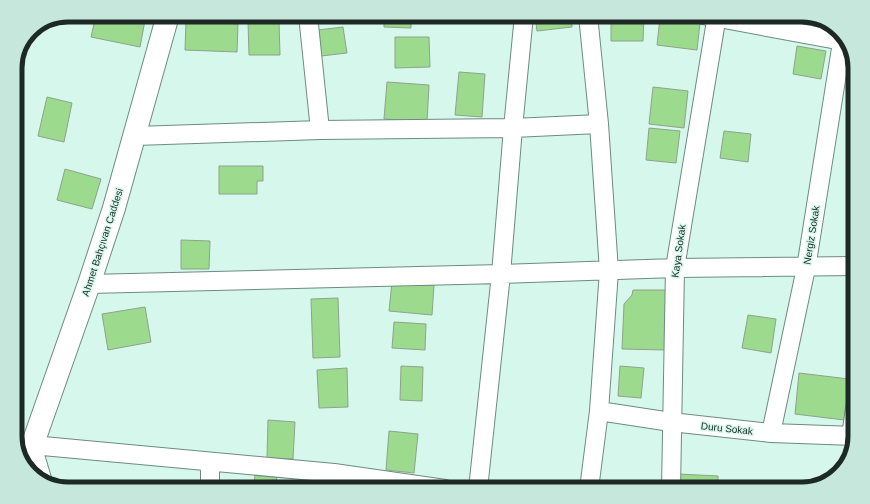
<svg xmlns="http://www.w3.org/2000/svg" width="870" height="504" viewBox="0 0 870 504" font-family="Arial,sans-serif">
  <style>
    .building { fill: #9cda8d; stroke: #90a28c }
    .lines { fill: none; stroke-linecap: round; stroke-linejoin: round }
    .minor-casing { stroke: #6d8b82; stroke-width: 20 }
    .major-casing { stroke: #6d8b82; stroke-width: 24 }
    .minor { stroke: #fff; stroke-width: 18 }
    .major { stroke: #fff; stroke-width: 22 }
    .labels { text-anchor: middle; stroke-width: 3; stroke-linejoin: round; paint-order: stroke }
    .street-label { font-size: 10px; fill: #1d2925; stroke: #d5f7ec }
    .rim { fill: none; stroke: #1d2925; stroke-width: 5 }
  </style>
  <rect width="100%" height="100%" fill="#d5f7ec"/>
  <!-- building -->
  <path class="building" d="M96,15H146L140,47L91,37Z
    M384,15H411V28L384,27Z
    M535,15H571L572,27L537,31Z
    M611,15H644L643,41H611Z
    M660,18L700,23L697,50L657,45Z
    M186,22L238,24L237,52L185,50Z
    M248,22H279L280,55H249Z
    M343,27L347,53L321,56L318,30Z
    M395,37H429L430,67L395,68Z
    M797,46L826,51L821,79L793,74Z
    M850,49L855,65V79L844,77Z
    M459,72L485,74L482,117L455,115Z
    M387,82L429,85L427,122L384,119Z
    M653,87L688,91L684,128L649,124Z
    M47,97L72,103L64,142L38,136Z
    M649,128L680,131L676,163L646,160Z
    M724,131L751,134L748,162L720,158Z
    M219,166H263V181H257V194H219Z
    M65,169L101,179L92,209L57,200Z
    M181,240L210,241L209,269H181Z
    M392,282L434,285L432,315L389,311Z
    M633,290H668L665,350L622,349L624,304L632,295Z
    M338,298L340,357L313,358L311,299Z
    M145,307L151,342L108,350L102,314Z
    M748,315L776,319L771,353L742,348Z
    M394,322L426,324L425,350L392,348Z
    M401,366L423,367L422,401L400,400Z
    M620,366L644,368L641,398L618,396Z
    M347,368L348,407L319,408L317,370Z
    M799,373L849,379L844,420L795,414Z
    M268,420L295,422L293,459L267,458Z
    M389,431L418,434L414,473L386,470Z
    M255,473L277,474L276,489H254Z
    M678,474L718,476V489H678Z
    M323,480L348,482L347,489H322Z
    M353,483L379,485V489H353Z"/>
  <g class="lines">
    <defs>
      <path id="minor" d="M308,15L320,130
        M588,15L599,124L609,271L599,411L589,489
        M703,15L848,42
        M135,136L320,130L513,128L599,124
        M89,284L501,274L675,268L855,266
        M599,411L671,422L771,433L855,436
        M771,433L806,268L843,36
        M851,436L855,409
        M43,482L32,445L334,473L445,489
        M210,489V462
        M478,489L501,274L513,128L524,15
        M671,489L675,268L717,15"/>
      <path id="major" d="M25,466L89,284L114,208L168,15"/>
    </defs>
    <!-- minor casing -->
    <use href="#minor" class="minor-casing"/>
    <!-- major casing -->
    <use href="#major" class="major-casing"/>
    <!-- minor -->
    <use href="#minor" class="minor"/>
    <!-- major -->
    <use href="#major" class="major"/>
  </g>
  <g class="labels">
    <!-- street labels -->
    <g class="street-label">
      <text transform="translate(811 235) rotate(-81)" y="4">Nergiz Sokak</text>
      <text transform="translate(102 242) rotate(-72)" y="4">Ahmet Bahçıvan Caddesi</text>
      <text transform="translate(678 251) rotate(-82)" y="4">Kaya Sokak</text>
      <text transform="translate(727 428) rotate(6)" y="4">Duru Sokak</text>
    </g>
  </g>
  <!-- crop -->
  <path d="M0 0H870V504H0ZM68 22H802A46 46 0 0 1 848 68V436A46 46 0 0 1 802 482H68A46 46 0 0 1 22 436V68A46 46 0 0 1 68 22Z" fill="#c6e7dc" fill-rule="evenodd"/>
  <path class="rim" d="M68 22H802A46 46 0 0 1 848 68V436A46 46 0 0 1 802 482H68A46 46 0 0 1 22 436V68A46 46 0 0 1 68 22Z"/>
</svg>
